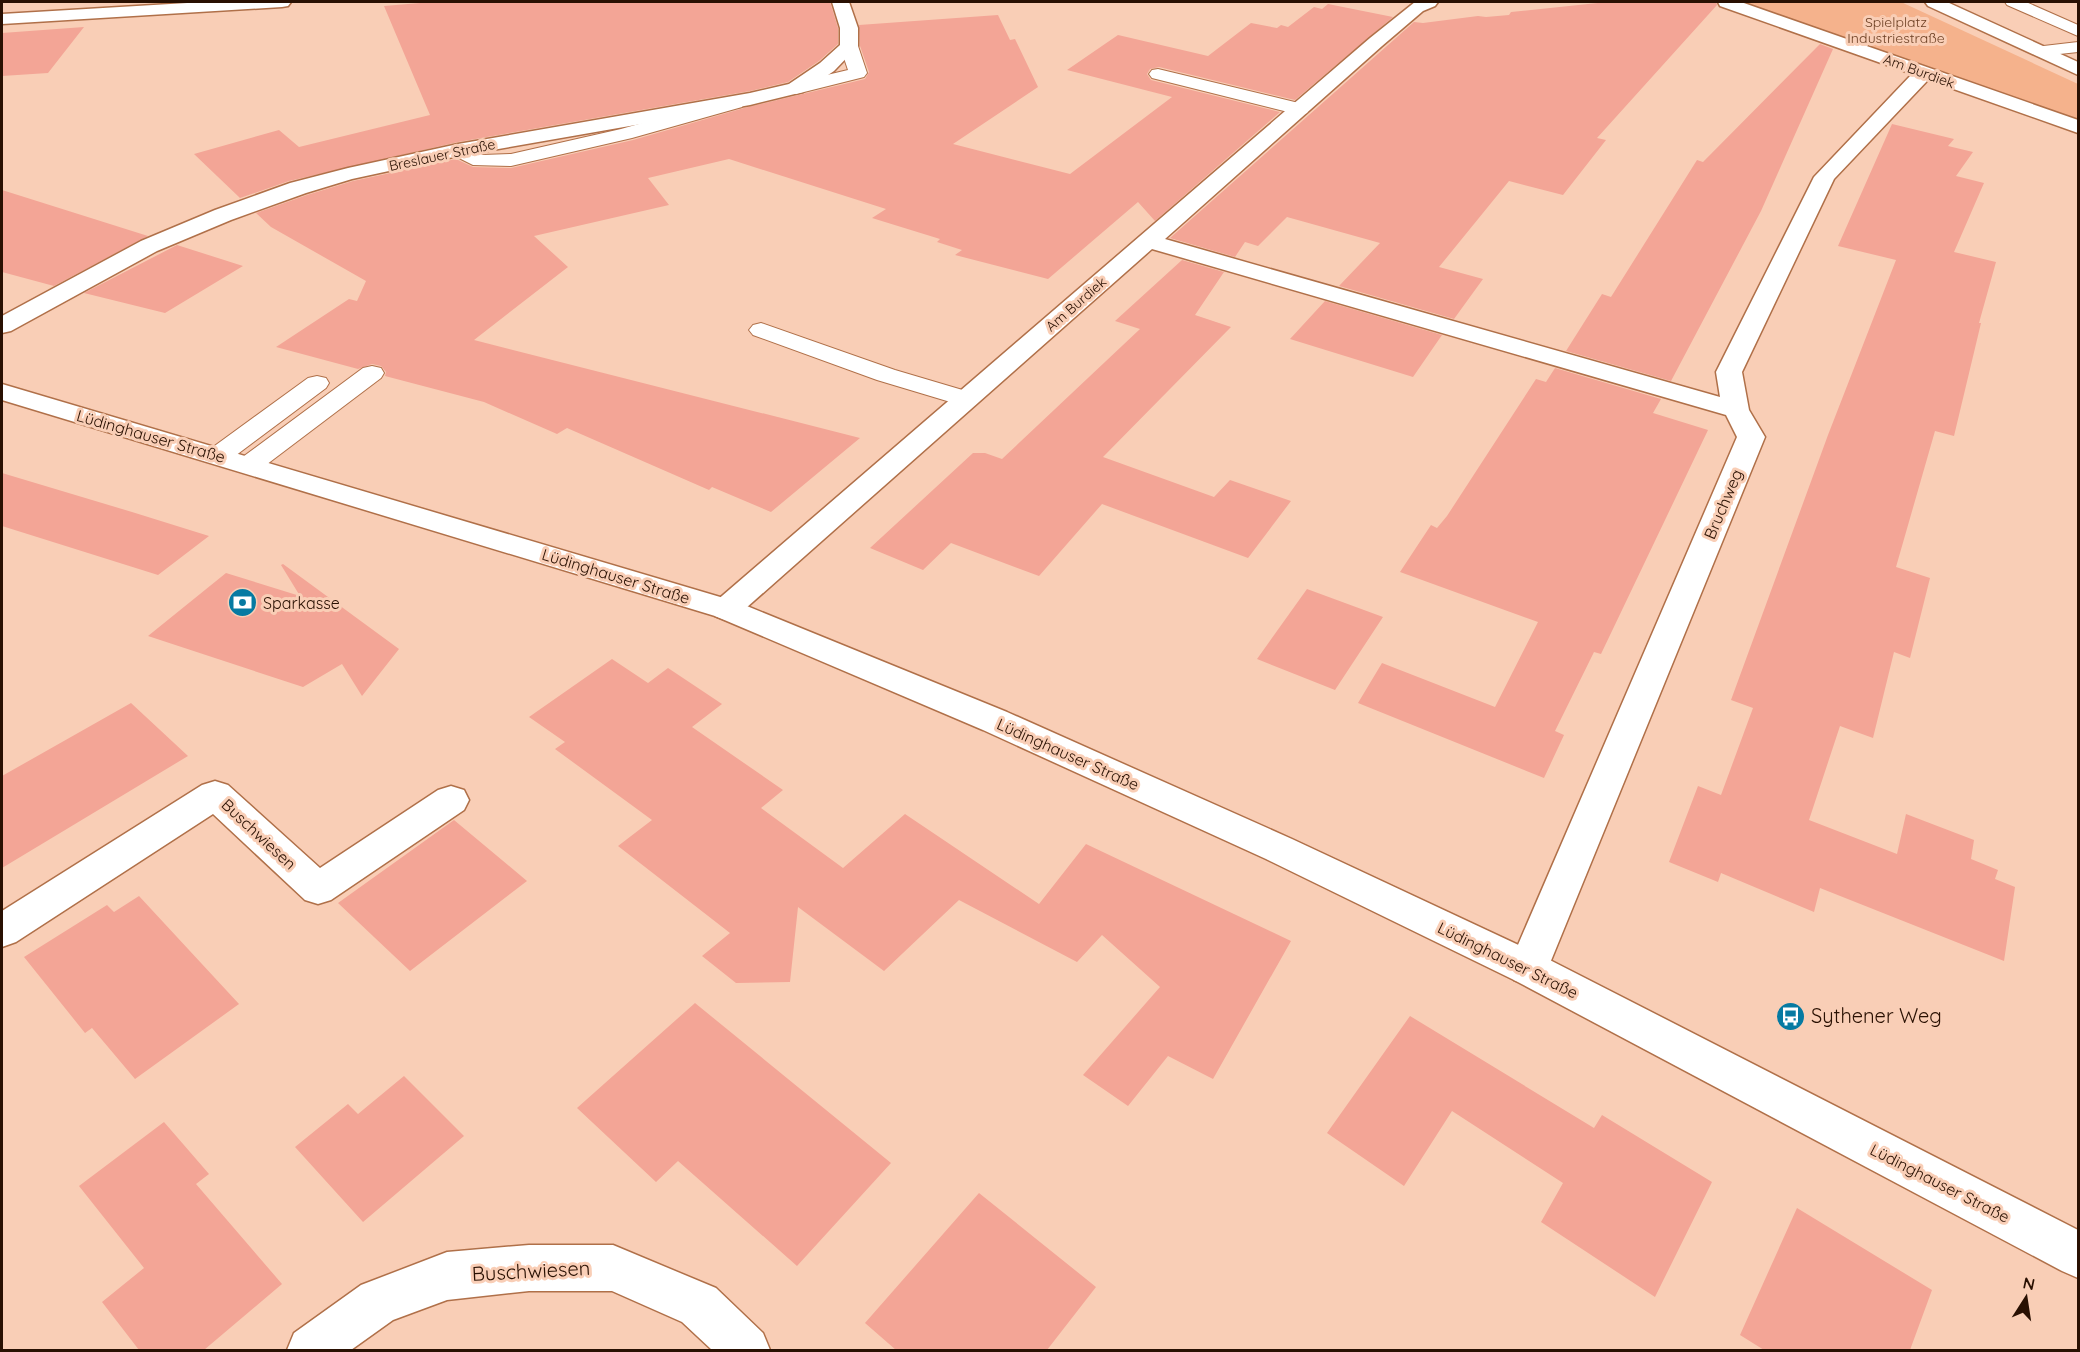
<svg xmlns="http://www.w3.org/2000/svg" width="2080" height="1352" viewBox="0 0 2080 1352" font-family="Quicksand,sans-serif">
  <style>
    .green { fill: #f5b28c }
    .building { fill: #f3a596 }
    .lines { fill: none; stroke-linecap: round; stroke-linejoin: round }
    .service-casing { stroke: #b07049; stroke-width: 2 }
    .minor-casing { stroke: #b07049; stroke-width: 3 }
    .tertiary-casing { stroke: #b07049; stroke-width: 3 }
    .service { fill: #fff; fill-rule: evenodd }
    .minor { fill: #fff; fill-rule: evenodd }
    .tertiary { fill: #fff; fill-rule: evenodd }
    .labels { text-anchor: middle; stroke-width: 6; stroke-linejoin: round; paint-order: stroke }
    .far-park-label { font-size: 14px; fill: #6d4024; stroke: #f9ceb6 }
    .far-street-label { font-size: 14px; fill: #291002; stroke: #f9ceb6 }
    .street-label { font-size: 16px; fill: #291002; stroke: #f9ceb6 }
    .poi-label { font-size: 16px; fill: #291002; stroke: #f9ceb6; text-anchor: start }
    .near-poi-label { font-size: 20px; fill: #291002; stroke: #f9ceb6; text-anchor: start }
    .near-street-label { font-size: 20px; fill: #291002; stroke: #f9ceb6 }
  </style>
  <rect width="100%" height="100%" fill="#f9ceb6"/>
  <!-- green -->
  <path class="green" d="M1731,2H1901L2078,84V126Z"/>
  <!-- building -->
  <path class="building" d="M432,2H830L838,28V44L819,61L788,82L750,91L458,142L289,181L240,198L194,154L279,130L299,147L430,115L384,6Z
    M1607,2H1716L1717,5L1597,138L1606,140L1563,195L1509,181L1439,267L1483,279L1454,319L1339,286L1380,243L1287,217L1258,246L1245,242L1235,257L1170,238L1414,22L1423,23L1478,16L1486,17L1509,15L1511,12Z
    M1328,4L1393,17L1295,100L1159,67L1150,69L1147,74L1151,80L1280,112L1155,221L1138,202L1048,279L955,255L962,250L937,242L940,239L872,218L886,209L729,159L648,178L669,205L534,236L568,267L474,340L860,438L771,512L712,487L709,490L567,428L557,434L484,402L385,376L386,372L381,366L372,364L358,369L276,347L349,299L357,301L366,281L271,227L256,213L307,195L353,181L456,159L473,167L511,168L633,140L744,108L865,79L869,72L860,46L859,25L998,15L1010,40L1015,39L1038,87L953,144L1070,174L1172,97L1067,70L1118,35L1208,56L1251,23L1277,28L1281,25L1288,27L1314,7L1322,9Z
    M84,27L48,73L2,76V33Z
    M1820,44L1833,49L1761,211L1671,381L1566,351L1602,294L1611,297L1697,160L1703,162Z
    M1892,124L1954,139L1948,146L1973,152L1956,176L1984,183L1954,252L1996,262L1979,323H1981L1954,436L1935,431L1896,567L1930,578L1910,658L1894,652L1873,738L1840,726L1809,820L1897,854L1906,814L1974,840L1971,859L1998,870L1995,879L2015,887L2004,961L1820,888L1814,912L1721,873L1718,882L1669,862L1698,786L1721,795L1753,708L1731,700L1828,435L1896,260L1838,246Z
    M2,190L148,236L54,286L2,272Z
    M177,245L243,266L165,313L84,293Z
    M1182,260L1224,272L1195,315L1231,327L1103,457L1214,497L1230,480L1291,501L1248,558L1102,504L1039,576L951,543L923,570L870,548L973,453H985L1002,459L1140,329L1115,321Z
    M1325,301L1442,335L1413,377L1290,339Z
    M1555,368L1661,399L1653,413L1708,430L1601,654L1594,652L1555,731L1564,735L1544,778L1358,703L1382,663L1495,707L1538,622L1400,572L1431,525L1437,528L1447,516L1536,379L1546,382Z
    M2,473L132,512L209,536L158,575L2,526Z
    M283,564L399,649L362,696L342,664L303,687L148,636L226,573L300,596L281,565Z
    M1307,589L1383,617L1335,690L1257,659Z
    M612,659L648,683L668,668L722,704L692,727L783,790L761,808L843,868L905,814L1039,904L1086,844L1291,941L1213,1079L1168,1056L1128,1106L1083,1075L1160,987L1102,935L1077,962L959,900L884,971L798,907L790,982L736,983L702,956L730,933L618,846L652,820L555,749L565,742L529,717Z
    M131,703L188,756L2,868V776Z
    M454,820L527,881L410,971L338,903Z
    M139,896L239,1004L135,1079L92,1028L85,1033L24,957L107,905L114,912Z
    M695,1003L891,1163L797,1266L678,1161L656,1182L577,1108Z
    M1410,1016L1594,1128L1602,1115L1712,1182L1655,1297L1541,1222L1563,1183L1452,1111L1404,1186L1327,1133Z
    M404,1076L464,1136L363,1222L295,1147L348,1104L358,1114Z
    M164,1122L209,1174L196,1184L282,1284L204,1350H139L102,1302L144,1268L79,1186Z
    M979,1193L1096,1287L1047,1350H896L865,1323Z
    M1797,1208L1932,1290L1910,1350H1764L1740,1335Z"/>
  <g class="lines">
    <defs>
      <path id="service" d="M2005,2H2026L2078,25V36L2007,5Z
        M849,41L855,42L858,46L867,73L864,77L796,94L789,92L787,88L789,84L848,70L840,46L843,42Z
        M2078,42V52L2041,56L2035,55L2032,51L2035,47Z
        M1158,69L1307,105L1309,109L1307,113L1300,115L1152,78L1149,74L1152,70Z
        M735,97L742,99L744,103L742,107L632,138L511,166L473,165L451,154L448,150L451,146H465L483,155L511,154L621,129Z
        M761,323L895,370L976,394L980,399L976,404L967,407L877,380L753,335L749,330L753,325Z
        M372,366L381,368L384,373L381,378L258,471L249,473L240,471L236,465L240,459L363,368Z
        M317,376L326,378L329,383L326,388L227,462L218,464L209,462L205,456L209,450L308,378Z"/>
      <path id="minor" d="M204,2H291L288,6L282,7L2,24V14Z
        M832,2H849L858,28V46L834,71L803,92L750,105L458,156L352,179L306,193L231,220L157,251L11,331L2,333V316L141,241L215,210L290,183L348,168L458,144L750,93L789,84L820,63L840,45V28Z
        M1415,2H1438L1435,6L1423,11L1382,46L1165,239L1720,397L1716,372L1814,177L1912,74L1720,6L1718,2H1741L2078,120V133L1928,80L1834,179L1742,372L1749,410L1765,437L1548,968L1542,980L1528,985L1514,980L1508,968L1737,437L1726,415L1152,249L737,616L726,620L715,616L710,609L715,602L1370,38Z
        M1925,2H1947L2078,62V75L1928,6Z
        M215,781L228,785L320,868L438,790L451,786L464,790L469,800L464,810L331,900L318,904L305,900L213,814L16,942L2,947V911L202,785Z
        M529,1245H613L716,1288L763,1333L770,1350H712L682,1322L612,1291H529L447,1300L393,1320L351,1350H287L294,1333L361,1285L447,1252Z"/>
      <path id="tertiary" d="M2,384L737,602L1007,712L1292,839L1542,956L2078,1230V1278L2062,1271L1514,980L1266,859L983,730L715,616L2,400Z"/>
    </defs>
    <!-- service casing -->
    <use href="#service" class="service-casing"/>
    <!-- minor casing -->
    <use href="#minor" class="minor-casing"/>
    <!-- tertiary casing -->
    <use href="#tertiary" class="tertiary-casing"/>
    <!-- service -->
    <use href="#service" class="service"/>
    <!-- minor -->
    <use href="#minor" class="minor"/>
    <!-- tertiary -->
    <use href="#tertiary" class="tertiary"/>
  </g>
  <!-- icons -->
  <defs>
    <symbol id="bank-disc" viewBox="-11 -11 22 22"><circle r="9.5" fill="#067aa2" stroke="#f9ceb6"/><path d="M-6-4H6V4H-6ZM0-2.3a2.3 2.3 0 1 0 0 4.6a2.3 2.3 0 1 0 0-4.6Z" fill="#fff"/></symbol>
    <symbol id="bus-disc" viewBox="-11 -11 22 22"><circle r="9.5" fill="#067aa2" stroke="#f9ceb6"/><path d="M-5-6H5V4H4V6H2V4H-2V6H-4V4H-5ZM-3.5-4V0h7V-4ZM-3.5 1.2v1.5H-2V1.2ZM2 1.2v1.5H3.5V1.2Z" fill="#fff"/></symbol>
  </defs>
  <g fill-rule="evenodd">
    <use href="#bank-disc" x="226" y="586" width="33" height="33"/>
    <use href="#bus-disc" x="1774" y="1000" width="33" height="33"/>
  </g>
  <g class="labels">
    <!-- far-park labels -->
    <g class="far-park-label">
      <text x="1896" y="27">Spielplatz<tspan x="1896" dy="16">Industriestraße</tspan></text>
    </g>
    <!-- far-street labels -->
    <g class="far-street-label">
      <text transform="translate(1919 71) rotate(20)" y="5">Am Burdiek</text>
      <text transform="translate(442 155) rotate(-12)" y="5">Breslauer Straße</text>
      <text transform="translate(1076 304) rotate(-41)" y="5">Am Burdiek</text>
    </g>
    <!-- street labels -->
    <g class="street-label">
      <text transform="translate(151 436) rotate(16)" y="6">Lüdinghauser Straße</text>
      <text transform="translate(1723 504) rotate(-67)" y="6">Bruchweg</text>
      <text transform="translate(616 576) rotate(17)" y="6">Lüdinghauser Straße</text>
      <text transform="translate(1068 754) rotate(24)" y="6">Lüdinghauser Straße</text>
      <text transform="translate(259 834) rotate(43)" y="6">Buschwiesen</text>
      <text transform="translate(1508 960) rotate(26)" y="6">Lüdinghauser Straße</text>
      <text transform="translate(1940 1183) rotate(27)" y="6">Lüdinghauser Straße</text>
    </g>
    <!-- poi labels -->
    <g class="poi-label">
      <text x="263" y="609">Sparkasse</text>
    </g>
    <!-- near-poi labels -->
    <g class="near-poi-label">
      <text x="1811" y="1023">Sythener Weg</text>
    </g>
    <!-- near-street labels -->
    <g class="near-street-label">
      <text transform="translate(531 1271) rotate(-3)" y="7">Buschwiesen</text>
    </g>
  </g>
  <!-- border -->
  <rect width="2080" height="1352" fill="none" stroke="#291002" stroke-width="6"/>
  <!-- north arrow -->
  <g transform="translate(2026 1298) rotate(12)" stroke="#f9ceb6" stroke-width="4.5" paint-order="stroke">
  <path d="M0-4.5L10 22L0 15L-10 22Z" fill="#291002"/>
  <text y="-9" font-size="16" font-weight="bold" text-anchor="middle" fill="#291002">N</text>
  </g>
</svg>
